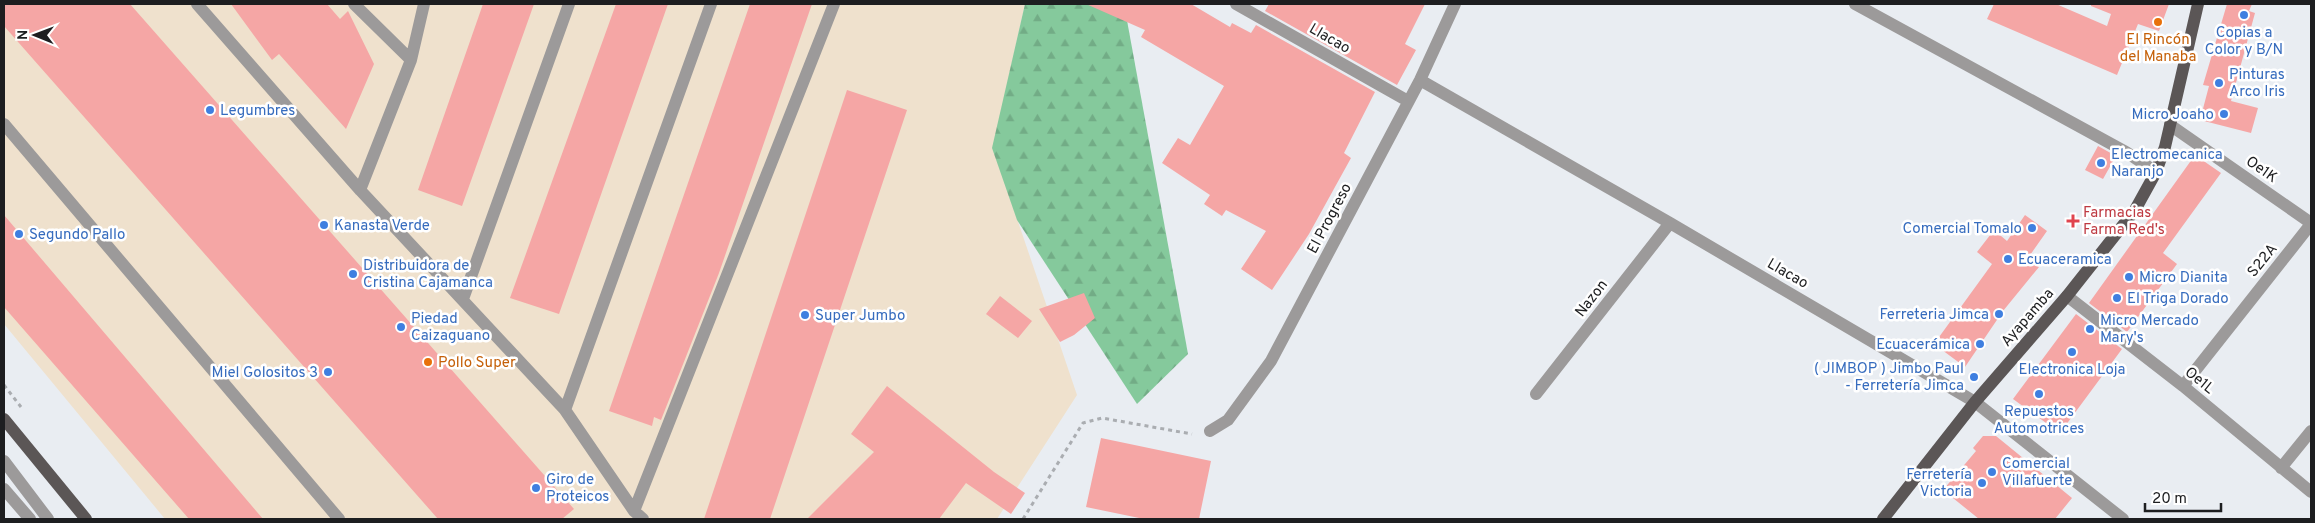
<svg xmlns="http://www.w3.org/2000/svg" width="2315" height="523" viewBox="0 0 2315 523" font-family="Overpass,sans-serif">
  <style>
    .commercial { fill: #efe1cd }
    .forest { fill: url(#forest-firs) }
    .building { fill: #f5a6a5 }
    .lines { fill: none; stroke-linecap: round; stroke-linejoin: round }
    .path { stroke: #aaadb1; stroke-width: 3; stroke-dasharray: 4 4; stroke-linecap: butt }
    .minor { stroke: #9c9a9a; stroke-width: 12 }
    .major { stroke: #5b5656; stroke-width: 12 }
    .shop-dot { fill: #3f7fe0; stroke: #fff; stroke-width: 2 }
    .food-dot { fill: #e8710a; stroke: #fff; stroke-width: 2 }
    .health-dot { fill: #e0444e; stroke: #fff; stroke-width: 2 }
    .labels { text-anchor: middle; stroke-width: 5; stroke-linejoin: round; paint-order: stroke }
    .shop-label { font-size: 15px; fill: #366cbe; stroke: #fff; text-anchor: start }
    .street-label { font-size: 15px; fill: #1d1e20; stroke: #fff }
    .food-label { font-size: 15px; fill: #c56008; stroke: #fff }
    .health-label { font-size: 15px; fill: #be3a42; stroke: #fff; text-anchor: start }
  </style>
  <defs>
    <pattern id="forest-firs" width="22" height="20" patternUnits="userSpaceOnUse" patternTransform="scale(1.25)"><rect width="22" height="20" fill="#85c99c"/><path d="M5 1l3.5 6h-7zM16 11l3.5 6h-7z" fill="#72ac86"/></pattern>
  </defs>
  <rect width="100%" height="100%" fill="#e9edf2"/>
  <!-- commercial -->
  <path class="commercial" d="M4,4H1025L993,148L1077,395L997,519H165L4,324Z"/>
  <!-- forest -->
  <path class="forest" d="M1025,4H1124L1188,354L1137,404L1017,220L992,148Z"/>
  <!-- building -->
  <path class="building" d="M4,4H130L574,509L562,519H438L4,26Z
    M231,4H327L340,19L348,11L374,64L346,129L279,54L272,60Z
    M483,4H534L462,206L418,190Z
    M616,4H668L559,314L510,298Z
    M750,4H812L719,273L661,420L654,417L652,426L609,411Z
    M1086,4H1191L1230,27L1232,23L1251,33L1256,25L1375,92L1344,153L1351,158L1309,234L1272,290L1241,269L1266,231L1226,210L1222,216L1204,204L1210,195L1162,163L1178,138L1190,145L1224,86L1141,37L1145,30Z
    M1269,4H1425L1405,44L1416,50L1397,85L1265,11Z
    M1994,4H2056L2107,26L2111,14L2091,6V4H2169L2159,31L2138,24L2117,75L1987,19Z
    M2227,4H2252L2249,11L2255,13L2231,101L2258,108L2251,133L2200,120L2209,86L2203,85Z
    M847,90L907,110L770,519H704Z
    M2098,146L2116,156L2103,179L2085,170Z
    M2195,155L2221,173L2163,253L2177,264L2127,332L2089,303Z
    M4,215L263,519H189L4,307Z
    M2025,215L2047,231L2028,258L2039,267L2003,311L1965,367L1934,344L1992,264L1977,252L1994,230L2007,241Z
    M1084,293L1095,318L1074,335L1060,342L1039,309Z
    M1000,296L1032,321L1018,338L986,314Z
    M2076,314L2122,349L2060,433L2013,399Z
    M887,386L994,472L1025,493L1011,514L966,483L939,519H807L874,452L851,434Z
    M1983,436H1996L2072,498L2055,519H1979L1943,490L1976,451L1973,448Z
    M1101,438L1211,461L1199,519H1144L1086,507Z"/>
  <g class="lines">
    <!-- path -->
    <path class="path" d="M4,385L21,407
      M1023,519L1083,423L1102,418L1192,434"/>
    <!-- minor -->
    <path class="minor" d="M197,4L360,190L565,410L634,511L643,519
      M354,4L411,60
      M1236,4L1408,101
      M1855,4L2126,152L2156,172
      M1420,80L1670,223L1975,402L2123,519
      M4,124L339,519
      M2170,125L2311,223
      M360,190L411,60L424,4
      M2067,296L2183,386L2311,492
      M463,299L569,4
      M2183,386L2311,224
      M1536,394L1670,223
      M565,410L711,4
      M1210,431L1228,420L1271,361L1420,80L1455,4
      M4,461L48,519
      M2281,468L2311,431
      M4,489L30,519
      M634,511L834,4"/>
    <!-- major -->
    <path class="major" d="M4,419L86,519
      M1883,519L1975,402L2067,296L2135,210L2156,172L2165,147L2198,4"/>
  </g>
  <!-- markers -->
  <g class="shop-dot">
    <circle cx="2244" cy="15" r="5"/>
    <circle cx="2219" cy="83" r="5"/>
    <circle cx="210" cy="110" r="5"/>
    <circle cx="2224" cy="114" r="5"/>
    <circle cx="2101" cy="163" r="5"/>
    <circle cx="324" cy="225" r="5"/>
    <circle cx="2032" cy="228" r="5"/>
    <circle cx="19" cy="234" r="5"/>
    <circle cx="2008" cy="259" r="5"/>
    <circle cx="353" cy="274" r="5"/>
    <circle cx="2129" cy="277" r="5"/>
    <circle cx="2117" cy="298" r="5"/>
    <circle cx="1999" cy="314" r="5"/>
    <circle cx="805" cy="315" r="5"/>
    <circle cx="401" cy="327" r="5"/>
    <circle cx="2090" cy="329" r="5"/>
    <circle cx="1980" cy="344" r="5"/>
    <circle cx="2072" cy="352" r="5"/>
    <circle cx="328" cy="372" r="5"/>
    <circle cx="1974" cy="377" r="5"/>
    <circle cx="2039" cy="394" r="5"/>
    <circle cx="1992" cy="472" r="5"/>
    <circle cx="1982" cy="483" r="5"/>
    <circle cx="536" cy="488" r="5"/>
  </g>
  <g class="food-dot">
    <circle cx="2158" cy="22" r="5"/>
    <circle cx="428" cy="362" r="5"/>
  </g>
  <path class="health-dot" d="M2070.5 213.5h5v5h5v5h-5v5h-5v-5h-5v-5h5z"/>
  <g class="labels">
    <!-- shop labels -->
    <g class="shop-label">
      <text x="2244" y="37" text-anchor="middle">Copias a<tspan x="2244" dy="17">Color y B/N</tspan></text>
      <text x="2229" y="79">Pinturas<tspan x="2229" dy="17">Arco Iris</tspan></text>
      <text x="220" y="115">Legumbres</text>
      <text x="2214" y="119" text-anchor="end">Micro Joaho</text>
      <text x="2111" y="159">Electromecanica<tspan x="2111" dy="17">Naranjo</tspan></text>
      <text x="334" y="230">Kanasta Verde</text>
      <text x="2022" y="233" text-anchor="end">Comercial Tomalo</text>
      <text x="29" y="239">Segundo Pallo</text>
      <text x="2018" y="264">Ecuaceramica</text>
      <text x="363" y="270">Distribuidora de<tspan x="363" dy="17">Cristina Cajamanca</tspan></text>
      <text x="2139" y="282">Micro Dianita</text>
      <text x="2127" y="303">El Triga Dorado</text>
      <text x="1989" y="319" text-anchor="end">Ferreteria Jimca</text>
      <text x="815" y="320">Super Jumbo</text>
      <text x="411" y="323">Piedad<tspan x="411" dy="17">Caizaguano</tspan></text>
      <text x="2100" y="325">Micro Mercado<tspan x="2100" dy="17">Mary's</tspan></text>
      <text x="1970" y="349" text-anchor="end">Ecuacerámica</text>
      <text x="1964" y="373" text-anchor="end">( JIMBOP ) Jimbo Paul<tspan x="1964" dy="17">- Ferretería Jimca</tspan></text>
      <text x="2072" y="374" text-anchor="middle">Electronica Loja</text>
      <text x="318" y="377" text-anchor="end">Miel Golositos 3</text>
      <text x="2039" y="416" text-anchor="middle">Repuestos<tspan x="2039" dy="17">Automotrices</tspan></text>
      <text x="2002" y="468">Comercial<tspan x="2002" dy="17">Villafuerte</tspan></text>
      <text x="1972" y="479" text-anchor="end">Ferretería<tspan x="1972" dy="17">Victoria</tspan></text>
      <text x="546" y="484">Giro de<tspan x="546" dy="17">Proteicos</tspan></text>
    </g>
    <!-- street labels -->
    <g class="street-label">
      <text transform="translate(1330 38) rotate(30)" y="5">Llacao</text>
      <text transform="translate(2262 169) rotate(35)" y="5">Oe1K</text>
      <text transform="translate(1329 218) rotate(-62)" y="5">El Progreso</text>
      <text transform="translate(2262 260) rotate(-51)" y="5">S22A</text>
      <text transform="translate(1788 273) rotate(30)" y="5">Llacao</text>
      <text transform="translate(1591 298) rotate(-52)" y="5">Nazon</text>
      <text transform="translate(2027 317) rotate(-49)" y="5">Ayapamba</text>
      <text transform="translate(2200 380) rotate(39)" y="5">Oe1L</text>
    </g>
    <!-- food labels -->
    <g class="food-label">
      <text x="2158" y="44">El Rincón<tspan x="2158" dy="17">del Manaba</tspan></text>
      <text x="438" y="367" text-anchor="start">Pollo Super</text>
    </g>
    <!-- health labels -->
    <g class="health-label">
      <text x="2083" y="217">Farmacias<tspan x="2083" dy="17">Farma Red's</tspan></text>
    </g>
  </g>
  <!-- border -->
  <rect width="2315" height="523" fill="none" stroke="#1d1e20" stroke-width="10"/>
  <!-- north arrow -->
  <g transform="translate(35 35) rotate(271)" stroke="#ffffff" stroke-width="4" paint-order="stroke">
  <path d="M0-4L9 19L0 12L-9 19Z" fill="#1d1e20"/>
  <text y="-8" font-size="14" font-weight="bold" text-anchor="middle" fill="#1d1e20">N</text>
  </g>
  <!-- scale -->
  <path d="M2145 503v8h76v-8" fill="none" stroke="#1d1e20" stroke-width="2.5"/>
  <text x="2152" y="503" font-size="15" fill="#1d1e20" stroke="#ffffff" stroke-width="4" paint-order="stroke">20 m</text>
</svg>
